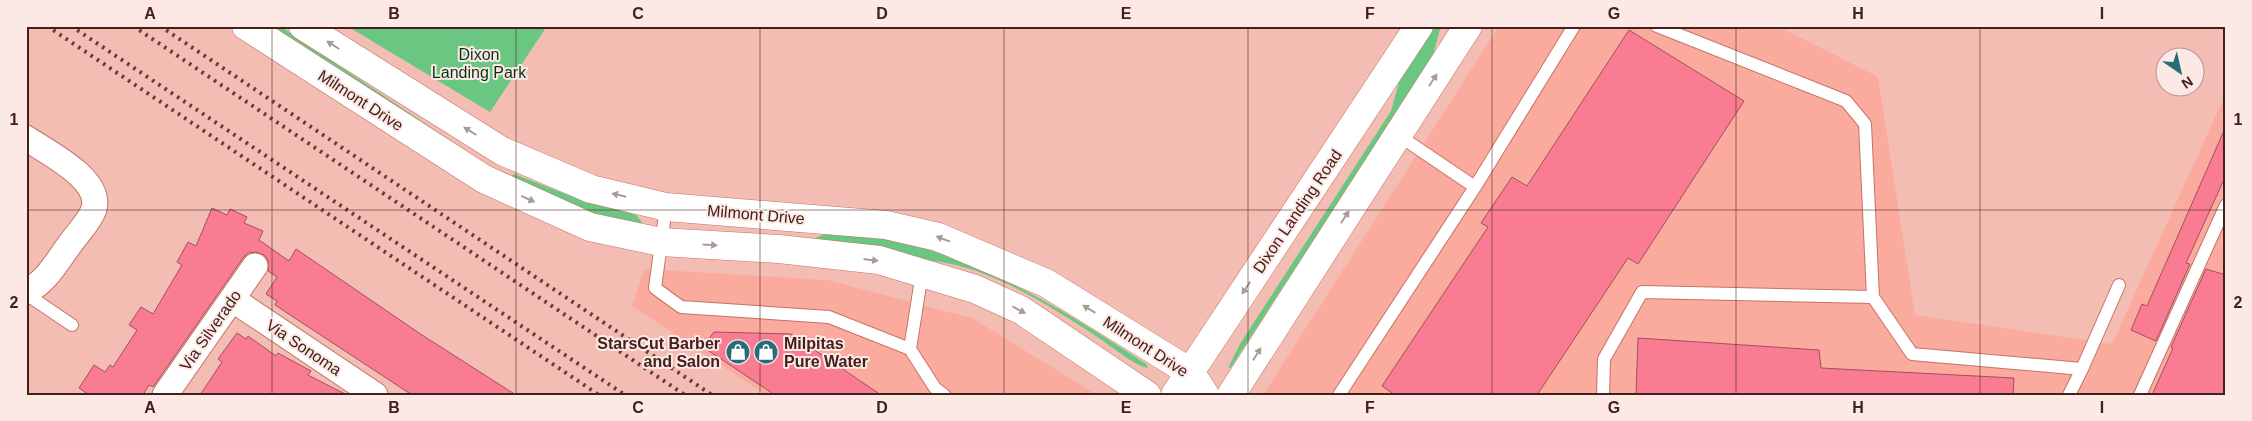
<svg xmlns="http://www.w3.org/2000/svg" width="2252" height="421" viewBox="0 0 2252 421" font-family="Arial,sans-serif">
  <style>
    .built { fill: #faab9e }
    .green { fill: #6ac781 }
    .building { fill: #f97c93; stroke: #a14f5e }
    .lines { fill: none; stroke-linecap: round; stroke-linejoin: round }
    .service-casing { stroke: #c67164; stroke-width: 14 }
    .minor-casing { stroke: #c67164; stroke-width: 27 }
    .tertiary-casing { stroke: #c67164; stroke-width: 29 }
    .secondary-casing { stroke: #c67164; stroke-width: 29 }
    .service { stroke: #fff; stroke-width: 12 }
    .minor { stroke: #fff; stroke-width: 25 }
    .tertiary { stroke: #fff; stroke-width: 28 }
    .secondary { stroke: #fff; stroke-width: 28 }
    .rail { stroke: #633d37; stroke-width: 4; stroke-dasharray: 2.5 5; stroke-linecap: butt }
    .oneway { fill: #aa9b98 }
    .grid { fill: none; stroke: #43201b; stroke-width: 1; stroke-opacity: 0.55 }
    .labels { text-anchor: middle; stroke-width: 4; stroke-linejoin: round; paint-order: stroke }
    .park-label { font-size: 16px; fill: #053415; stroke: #fce8e5 }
    .street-label { font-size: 16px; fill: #43201b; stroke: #fce8e5 }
    .poi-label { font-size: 16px; font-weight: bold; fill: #43201b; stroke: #fce8e5; text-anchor: end }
    .neatline { fill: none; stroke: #43201b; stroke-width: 2 }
    .grid-label { font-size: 16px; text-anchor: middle; font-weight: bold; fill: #43201b }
  </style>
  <rect width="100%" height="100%" fill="#f4bdb3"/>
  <!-- built -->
  <path class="built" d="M1499,26H1778L1878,77L1915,315L2112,344L2226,93V395H1263Z
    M644,269L827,280L972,318L1097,395H766L632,306Z"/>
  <!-- green -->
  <path class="green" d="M254,26H280L475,157H474Z
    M347,26H547L490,112Z
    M1431,26H1441L1433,55L1231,367L1228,368L1240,344L1391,111L1400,78Z
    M514,174L563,193L636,215L642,222L641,226L601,221L510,177Z
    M826,234C944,233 1051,302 1146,364L1148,368C1137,367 1109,345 1099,338C1047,304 980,260 917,260L744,238L813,239Z"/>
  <!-- building -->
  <path class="building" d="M1629,30L1744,101L1638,264L1628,258L1537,395H1395L1382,386L1488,227L1481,223L1512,177L1527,186Z
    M2226,126V175L2186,263L2190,264L2156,341L2131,330L2142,304L2147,306Z
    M212,208L227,215L230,209L247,217L244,223L263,231L259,240L289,261L296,249L422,335L516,395H412L275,305L277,301L266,294L277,277L268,271V260L264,255L256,252L248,253L243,258L153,387L149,385L143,395H89L79,388L94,365L105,372L110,365L113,367L137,330L129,325L141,307L153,314L182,265L177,262L188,242L196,246Z
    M2206,269L2226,275V395H2152L2173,348L2171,347Z
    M714,332L791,334L881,395H775L703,347Z
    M237,333L246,339L248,336L276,356L278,353L311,371L308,375L347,395H200L222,362L218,359Z
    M1638,338L1819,350L1821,368L2014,378L2013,395H1636Z"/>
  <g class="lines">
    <defs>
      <path id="service" d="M1657,26L1846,101L1865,124L1873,297
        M1398,135L1475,187
        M666,207L655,288L681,307L829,317L910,349L935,388L944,395
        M26,294L72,325
        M910,349L922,273
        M2082,369L2119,285
        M1339,395L1475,187L1574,26
        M1603,395L1604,359L1642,292L1873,297L1912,354L2082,369L2069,395
        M2140,395L2226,205"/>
      <path id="minor" d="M26,138C48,153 102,179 94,209C90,221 77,234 70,244C56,263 47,281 26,292
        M232,299L375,395
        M165,395L255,266"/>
      <path id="tertiary" d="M246,26L484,179L590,227L661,242L779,249L879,260L975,289L1021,310L1147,395
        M303,26L502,151L591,189L666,207L886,225L938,237L1046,283L1190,372L1205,395"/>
      <path id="secondary" d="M1175,395L1419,26
        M1231,395L1468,26"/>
    </defs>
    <!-- service casing -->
    <use href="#service" class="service-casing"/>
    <!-- minor casing -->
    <use href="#minor" class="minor-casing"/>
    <!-- tertiary casing -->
    <use href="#tertiary" class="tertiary-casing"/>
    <!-- secondary casing -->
    <use href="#secondary" class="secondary-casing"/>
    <!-- service -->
    <use href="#service" class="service"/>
    <!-- minor -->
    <use href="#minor" class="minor"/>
    <!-- tertiary -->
    <use href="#tertiary" class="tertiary"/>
    <!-- secondary -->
    <use href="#secondary" class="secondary"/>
    <!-- rail -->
    <path class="rail" d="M47,26L599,395
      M71,26L625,395
      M133,26L685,395
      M160,26L712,395"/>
  </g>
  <!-- one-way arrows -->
  <defs><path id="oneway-solid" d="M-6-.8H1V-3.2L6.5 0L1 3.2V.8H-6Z" transform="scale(1.25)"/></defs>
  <g class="oneway">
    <use href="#oneway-solid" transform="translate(333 45) rotate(-148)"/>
    <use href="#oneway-solid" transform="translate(1433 80) rotate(-57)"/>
    <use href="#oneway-solid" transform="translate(470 131) rotate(-148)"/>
    <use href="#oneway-solid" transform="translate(619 195) rotate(-167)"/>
    <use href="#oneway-solid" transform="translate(528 199) rotate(24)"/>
    <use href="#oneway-solid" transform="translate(1345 217) rotate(-57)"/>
    <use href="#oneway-solid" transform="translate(943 239) rotate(-159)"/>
    <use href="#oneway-solid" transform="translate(710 245) rotate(4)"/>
    <use href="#oneway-solid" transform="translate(871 260) rotate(7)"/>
    <use href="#oneway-solid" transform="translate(1246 288) rotate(124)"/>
    <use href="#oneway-solid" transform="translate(1089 309) rotate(-149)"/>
    <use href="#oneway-solid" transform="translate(1019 310) rotate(28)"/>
    <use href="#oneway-solid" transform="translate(1257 354) rotate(-58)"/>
  </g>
  <!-- grid -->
  <path class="grid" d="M272,26V395M516,26V395M760,26V395M1004,26V395M1248,26V395M1492,26V395M1736,26V395M1980,26V395M26,210H2226"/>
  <!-- icons -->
  <defs>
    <symbol id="shop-disc" viewBox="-11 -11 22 22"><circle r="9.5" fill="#256e79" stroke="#fce8e5"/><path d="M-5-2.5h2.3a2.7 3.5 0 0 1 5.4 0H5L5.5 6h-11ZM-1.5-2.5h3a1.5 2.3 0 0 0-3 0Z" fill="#fff"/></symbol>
  </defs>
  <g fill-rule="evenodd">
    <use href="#shop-disc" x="724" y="338" width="28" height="28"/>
    <use href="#shop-disc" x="752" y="338" width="28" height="28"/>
  </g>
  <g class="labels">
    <!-- park labels -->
    <g class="park-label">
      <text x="479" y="60">Dixon<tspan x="479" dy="18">Landing Park</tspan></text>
    </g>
    <!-- street labels -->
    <g class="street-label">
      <text transform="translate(361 100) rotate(33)" y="6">Milmont Drive</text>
      <text transform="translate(1297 211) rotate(-56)" y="6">Dixon Landing Road</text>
      <text transform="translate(756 214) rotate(5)" y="6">Milmont Drive</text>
      <text transform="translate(210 330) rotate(-55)" y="6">Via Silverado</text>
      <text transform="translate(1146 346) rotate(33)" y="6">Milmont Drive</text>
      <text transform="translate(304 347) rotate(34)" y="6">Via Sonoma</text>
    </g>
    <!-- poi labels -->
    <g class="poi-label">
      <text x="720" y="349">StarsCut Barber<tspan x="720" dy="18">and Salon</tspan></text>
      <text x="784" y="349" text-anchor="start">Milpitas<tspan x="784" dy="18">Pure Water</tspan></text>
    </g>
  </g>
  <!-- border -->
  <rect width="2252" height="421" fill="none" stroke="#fce8e5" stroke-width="55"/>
  <!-- north arrow -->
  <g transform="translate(2180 72) rotate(146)"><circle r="24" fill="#fce8e5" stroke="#b29894"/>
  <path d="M0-4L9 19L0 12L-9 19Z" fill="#256e79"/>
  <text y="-8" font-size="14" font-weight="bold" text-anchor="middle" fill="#43201b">N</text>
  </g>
  <rect x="28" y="28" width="2196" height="366" class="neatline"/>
  <g class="grid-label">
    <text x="150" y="19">A</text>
    <text x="394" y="19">B</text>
    <text x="638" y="19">C</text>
    <text x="882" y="19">D</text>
    <text x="1126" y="19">E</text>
    <text x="1370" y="19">F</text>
    <text x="1614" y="19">G</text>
    <text x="1858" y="19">H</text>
    <text x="2102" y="19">I</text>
    <text x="14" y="125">1</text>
    <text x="2238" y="125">1</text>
    <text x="14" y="308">2</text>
    <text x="2238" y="308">2</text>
    <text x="150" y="413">A</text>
    <text x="394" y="413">B</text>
    <text x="638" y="413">C</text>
    <text x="882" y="413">D</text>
    <text x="1126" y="413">E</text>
    <text x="1370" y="413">F</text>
    <text x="1614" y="413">G</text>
    <text x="1858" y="413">H</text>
    <text x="2102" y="413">I</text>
  </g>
</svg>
